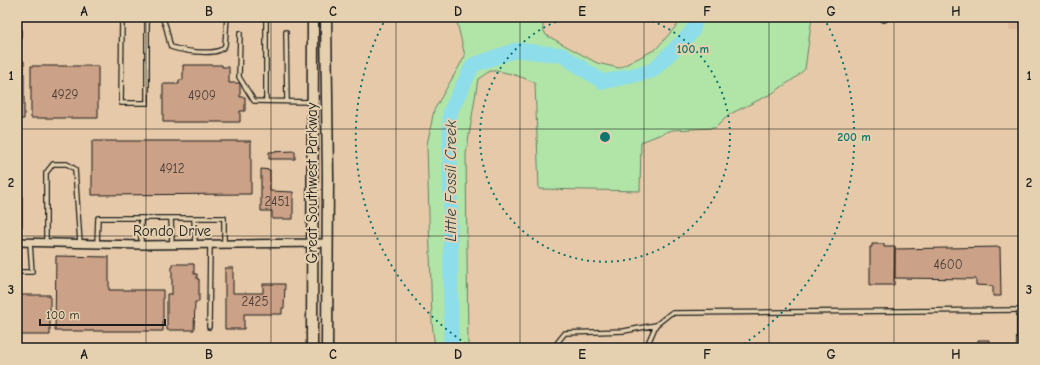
<svg xmlns="http://www.w3.org/2000/svg" width="1040" height="365" viewBox="0 0 1040 365" font-family="'Comic Neue',sans-serif">
  <style>
    .built { fill: #daba9b }
    .green { fill: #b0e5a7; stroke: #668062 }
    .lines { fill: none; stroke-linecap: round; stroke-linejoin: round }
    .river { stroke: #8eddeb; stroke-width: 15 }
    .building { fill: #cba187; stroke: #1c1c1c }
    .lane-casing { stroke: #1c1c1c; stroke-width: 6 }
    .street-casing { stroke: #1c1c1c; stroke-width: 10 }
    .secondary-casing { stroke: #1c1c1c; stroke-width: 13 }
    .lane { stroke: #e5d1af; stroke-width: 3.5 }
    .street { stroke: #e5d1af; stroke-width: 7 }
    .secondary { stroke: #e5d1af; stroke-width: 10 }
    .grid { fill: none; stroke: #1c1c1c; stroke-width: 1; stroke-opacity: 0.55 }
    .ring { fill: none; stroke: #0f766e; stroke-width: 2; stroke-dasharray: 2 4 }
    .labels { text-anchor: middle; stroke-width: 4; stroke-linejoin: round; paint-order: stroke }
    .number-label { font-size: 13px; fill: #483d37 }
    .street-label { font-size: 15px; fill: #1c1c1c; stroke: #e5d1af }
    .water-label { font-size: 16px; font-style: italic; fill: #334345; stroke: #e5d1af }
    .centre { fill: #0f766e; stroke: #e5d1af; stroke-width: 2 }
    .ring-label { font-size: 12px; text-anchor: middle; font-weight: bold; fill: #0f766e; stroke: #e5d1af; stroke-width: 4; stroke-linejoin: round; paint-order: stroke }
    .neatline { fill: none; stroke: #1c1c1c; stroke-width: 1.5 }
    .grid-label { font-size: 13px; text-anchor: middle; font-weight: bold; fill: #1c1c1c }
  </style>
  <rect width="100%" height="100%" fill="#e6c9a8"/>
  <filter id="ink" filterUnits="userSpaceOnUse"><feTurbulence type="fractalNoise" baseFrequency=".025" numOctaves="2"/><feDisplacementMap in="SourceGraphic" scale="8" xChannelSelector="R" yChannelSelector="G"/><feConvolveMatrix kernelMatrix="1 2 1 2 8 2 1 2 1" color-interpolation-filters="sRGB"/></filter>
  <g filter="url(#ink)">
    <!-- built -->
    <path class="built" d="M1009,17H1023V30H1009Z"/>
    <!-- green -->
    <path class="green" d="M463,17H543V29L546,35L597,63L619,68L656,49L678,24L680,17H812L805,69L795,78L771,94L730,114L715,128L672,130L641,142L640,191L539,189L535,83C526,78 502,70 491,71C487,72 482,77 478,79L466,154L468,348H435L432,322L427,145L434,110L465,56L457,22Z"/>
    <g class="lines">
      <!-- river -->
      <path class="river" d="M451,348L450,112L473,65L516,50L562,55L603,82L652,71L692,32L697,17"/>
    </g>
    <!-- building -->
    <path class="building" d="M17,61H24V119H17Z
      M183,65H222V67H229V83H240V97H245V111H240V122H163V84H179V80H183Z
      M31,66H98V118H31Z
      M17,141H22V227H17Z
      M92,141H251V194L92,195Z
      M295,151V159H269V152Z
      M261,169L270,170V191L293,192V219H272V211H261Z
      M872,244H884V247H895L894,285H870V247H872Z
      M1000,247L1001,296H993V286L976,285V279L895,278V249Z
      M56,256L109,257V290H163V331H55Z
      M172,264H194V274H197V279H199V302H195L194,330H167V294H172Z
      M225,268H233V293H263V284H285L284,308H282V314H244V329H225Z
      M17,295H50V335H17Z
      M978,340H989V348H928L978,347Z
      M587,344H603V348H587Z"/>
    <g class="lines">
      <defs>
        <path id="lane" d="M122,17L121,103H147V17
          M161,17C168,25 167,37 171,47C183,51 209,55 220,50C221,50 225,46 225,45L227,17
          M266,17V101
          M1023,17V18
          M286,32L287,101
          M240,33L239,77L254,101L311,102
          M17,49H18L19,29
          M171,218L172,244
          M194,218L195,244
          M46,243V173L53,164H67L75,169L80,243
          M97,244L98,218H224V244
          M141,245V218
          M17,272H32L30,243
          M209,327L210,244
          M557,348V343L565,333L624,331L656,325
          M646,348L656,325L671,313L1023,310
          M1019,348V310"/>
        <path id="street" d="M884,18V17
          M17,242L141,245L327,243"/>
        <path id="secondary" d="M326,17L328,178L327,348
          M312,348L313,17"/>
      </defs>
      <!-- lane casing -->
      <use href="#lane" class="lane-casing"/>
      <!-- street casing -->
      <use href="#street" class="street-casing"/>
      <!-- secondary casing -->
      <use href="#secondary" class="secondary-casing"/>
      <!-- lane -->
      <use href="#lane" class="lane"/>
      <!-- street -->
      <use href="#street" class="street"/>
      <!-- secondary -->
      <use href="#secondary" class="secondary"/>
    </g>
  </g>
  <!-- grid -->
  <path class="grid" d="M146,17V348M271,17V348M396,17V348M520,17V348M644,17V348M769,17V348M894,17V348M17,129H1023M17,236H1023"/>
  <!-- distance rings -->
  <g class="ring">
    <path d="M641 17A125 125 0 1 1 569 17"/>
    <path d="M471 347A249 249 0 0 1 386 18M824 18A249 249 0 0 1 739 347"/>
  </g>
  <g class="labels">
    <!-- number labels -->
    <g class="number-label">
      <text x="65" y="99">4929</text>
      <text x="202" y="100">4909</text>
      <text x="172" y="173">4912</text>
      <text x="277" y="206">2451</text>
      <text x="948" y="269">4600</text>
      <text x="255" y="306">2425</text>
    </g>
    <!-- street labels -->
    <g class="street-label">
      <text transform="translate(312 183) rotate(-90)" y="5">Great Southwest Parkway</text>
      <text x="172" y="236">Rondo Drive</text>
    </g>
    <!-- water labels -->
    <g class="water-label">
      <text transform="translate(450 181) rotate(-90)" y="6">Little Fossil Creek</text>
    </g>
  </g>
  <circle cx="605" cy="137" r="6" class="centre"/>
  <g class="ring-label">
    <text x="693" y="53">100 m</text>
    <text x="854" y="141">200 m</text>
  </g>
  <!-- margin -->
  <rect width="1040" height="365" fill="none" stroke="#e5d1af" stroke-width="44"/>
  <!-- scale -->
  <path d="M40 319v6h125v-6" fill="none" stroke="#1c1c1c" stroke-width="2"/>
  <text x="46" y="319" font-size="12" fill="#1c1c1c" stroke="#e5d1af" stroke-width="3" paint-order="stroke">100 m</text>
  <rect x="22" y="22" width="996" height="321" class="neatline"/>
  <g class="grid-label">
    <text x="84" y="16">A</text>
    <text x="209" y="16">B</text>
    <text x="333" y="16">C</text>
    <text x="458" y="16">D</text>
    <text x="582" y="16">E</text>
    <text x="707" y="16">F</text>
    <text x="831" y="16">G</text>
    <text x="956" y="16">H</text>
    <text x="11" y="80">1</text>
    <text x="1029" y="80">1</text>
    <text x="11" y="187">2</text>
    <text x="1029" y="187">2</text>
    <text x="11" y="294">3</text>
    <text x="1029" y="294">3</text>
    <text x="84" y="359">A</text>
    <text x="209" y="359">B</text>
    <text x="333" y="359">C</text>
    <text x="458" y="359">D</text>
    <text x="582" y="359">E</text>
    <text x="707" y="359">F</text>
    <text x="831" y="359">G</text>
    <text x="956" y="359">H</text>
  </g>
</svg>
